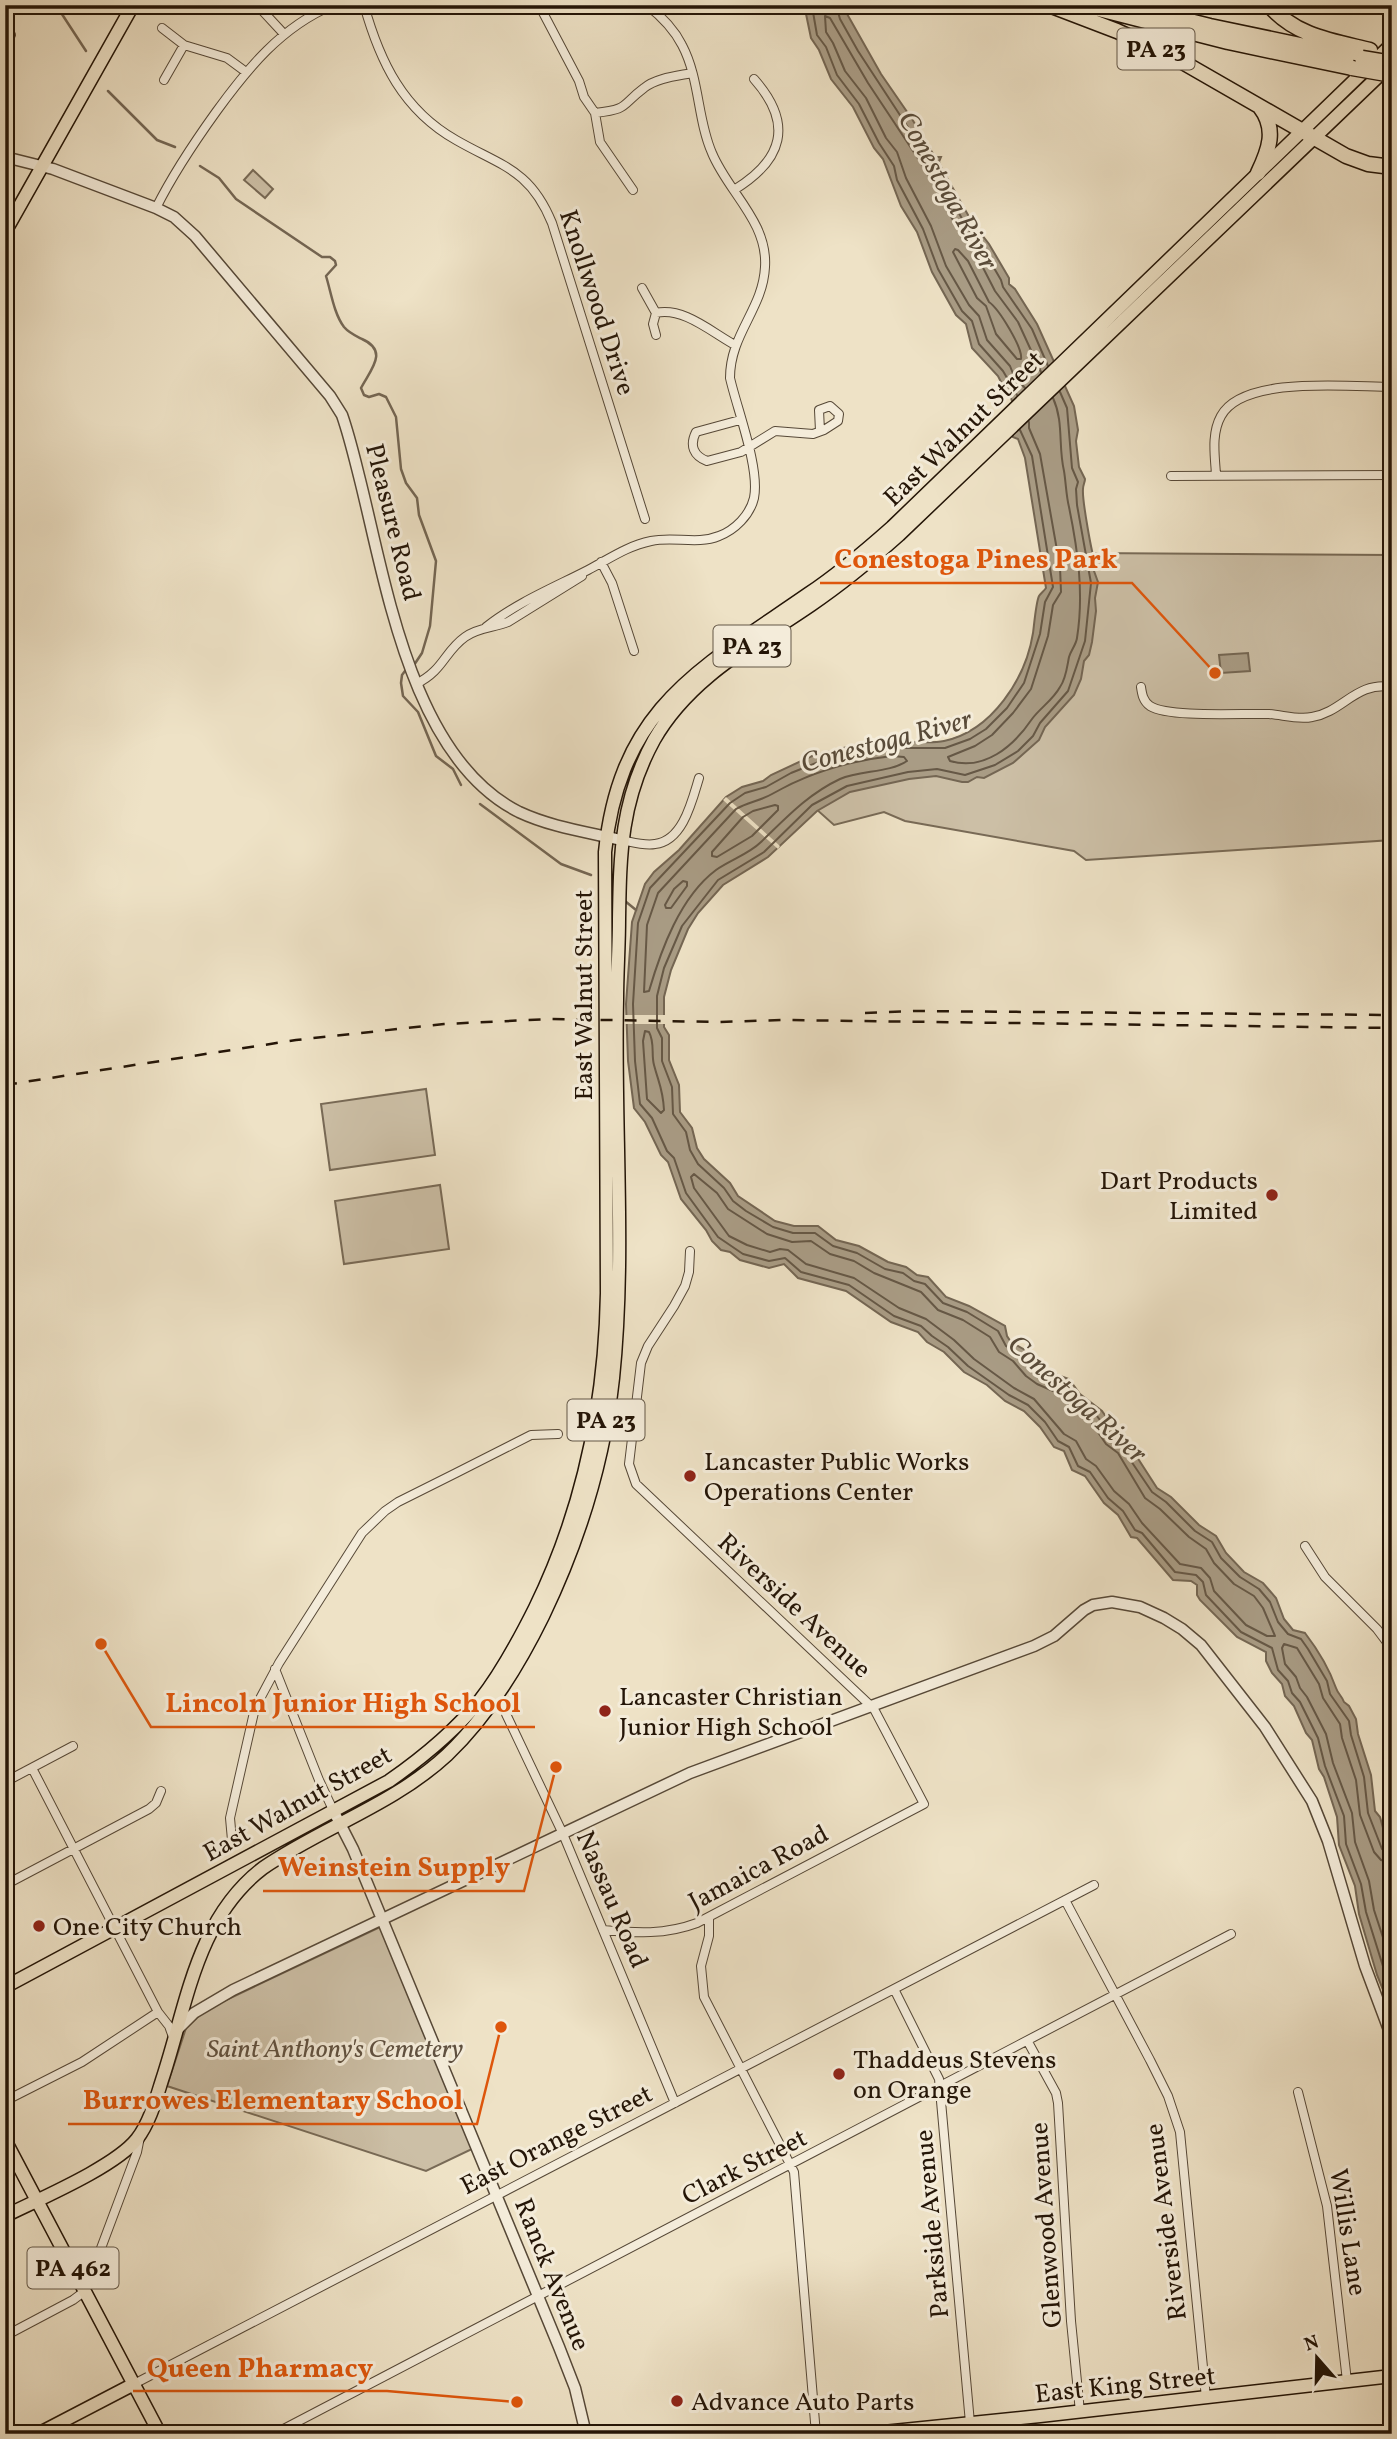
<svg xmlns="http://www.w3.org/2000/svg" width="1397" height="2439" viewBox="0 0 1397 2439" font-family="Vollkorn,serif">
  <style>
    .green { fill: #ccbfa6; stroke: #786a56; stroke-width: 2 }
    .water { fill: #a99c85; stroke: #746653; stroke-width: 2 }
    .pier { fill: #eee2c6 }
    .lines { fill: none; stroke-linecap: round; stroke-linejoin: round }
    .shore { stroke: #665846; stroke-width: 2 }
    .stream { stroke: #746653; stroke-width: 2.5 }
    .minor-casing { stroke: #564837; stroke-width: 10 }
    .tertiary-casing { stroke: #564837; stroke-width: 13 }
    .primary-casing { stroke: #241507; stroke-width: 15 }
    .motorway-casing { stroke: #241507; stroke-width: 17 }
    .minor { stroke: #f4ecda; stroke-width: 8 }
    .tertiary { stroke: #f4ecda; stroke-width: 10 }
    .primary { stroke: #eee2c6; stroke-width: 12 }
    .motorway { stroke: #eee2c6; stroke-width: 14 }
    .rail { stroke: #241507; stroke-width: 2.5; stroke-dasharray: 12 12; stroke-linecap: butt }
    .motorway-bridge-casing { stroke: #241507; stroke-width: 17; stroke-linecap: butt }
    .motorway-bridge { stroke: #eee2c6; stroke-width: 14 }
    .poi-dot { fill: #8f2418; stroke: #f4ecda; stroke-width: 2.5 }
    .labels { text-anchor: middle; stroke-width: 6; stroke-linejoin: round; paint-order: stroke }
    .shield { fill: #f4ecda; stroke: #625646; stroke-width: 2 }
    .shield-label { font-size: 24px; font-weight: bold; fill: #241507 }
    .street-label { font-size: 26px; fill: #241507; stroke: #f4ecda }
    .poi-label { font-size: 26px; fill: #241507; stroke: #f4ecda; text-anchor: start }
    .park-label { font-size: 26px; font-style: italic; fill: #5f503f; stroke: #f4ecda }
    .water-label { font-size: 28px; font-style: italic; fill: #594b39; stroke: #f4ecda }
    .leader { fill: none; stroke: #de560c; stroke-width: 2.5 }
    .callout-dot { fill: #de560c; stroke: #f4ecda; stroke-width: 2.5 }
    .callout-label { font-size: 28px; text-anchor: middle; font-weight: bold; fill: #de560c; stroke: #f4ecda; stroke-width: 6; stroke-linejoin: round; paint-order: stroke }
  </style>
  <rect width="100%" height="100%" fill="#eee2c6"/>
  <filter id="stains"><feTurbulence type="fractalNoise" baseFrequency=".00286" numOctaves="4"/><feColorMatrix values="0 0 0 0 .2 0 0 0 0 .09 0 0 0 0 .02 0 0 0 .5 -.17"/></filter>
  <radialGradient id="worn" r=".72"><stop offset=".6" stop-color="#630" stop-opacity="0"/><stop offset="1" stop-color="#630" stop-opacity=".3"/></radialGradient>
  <!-- green -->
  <path class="green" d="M253,170L273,189L265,198L244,180Z
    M1087,553L1392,555V840L1086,860L1074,851L905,821L884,812L834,825L797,792L1018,717Z
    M426,1089L435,1155L330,1170L321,1104Z
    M440,1185L449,1249L344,1264L335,1201Z
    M380,1927L472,2149L426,2171L167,2086L186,2028L205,2010Z"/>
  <!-- water -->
  <path class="water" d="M800,5H842L881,74L912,119L935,157H941L939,162L942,169L972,222L989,244L1009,278V284L1015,289L1037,324L1074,406L1078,430L1076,441L1079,467L1085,479C1085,482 1083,485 1083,489C1082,499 1092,557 1096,565L1094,571L1098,582L1095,598L1096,611L1092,642L1089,655L1084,661L1081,679L1074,695L1045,727L1039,740L1013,763L984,778L977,777L968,782H962L936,776L909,779L850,792L817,811L768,857L723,885L698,913L688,929L671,970L664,997V1027L669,1035V1060L679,1085L680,1112L692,1128L697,1148L704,1159L730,1183L738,1196L775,1221L794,1226H818L836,1240L859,1246L888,1262L906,1267L917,1275L928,1277L946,1297L969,1306L1005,1326L1007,1336L1011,1342L1025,1350L1036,1364L1044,1370L1069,1379L1080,1394L1102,1411L1118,1434L1132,1444L1137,1457L1157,1488L1171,1497L1199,1525L1216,1536L1226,1553L1244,1572L1263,1583L1276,1598L1284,1619L1293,1630L1305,1633C1318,1650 1329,1668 1336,1688C1338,1694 1342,1696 1344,1702L1349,1706L1356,1719L1358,1734L1371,1775L1375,1811L1380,1817L1391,1857L1392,2012L1377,1975L1359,1914L1355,1886L1339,1845L1337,1817L1324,1777L1319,1769L1312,1740L1306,1733L1294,1706L1285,1696L1282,1684L1272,1673L1266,1661V1652L1237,1637L1200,1600L1197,1595V1585L1191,1581L1173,1580L1137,1538L1131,1537L1118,1515L1104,1503L1085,1476L1072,1470L1064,1451L1054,1447L1040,1427L1024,1411L1005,1401L987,1385L964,1372L944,1352L927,1342L918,1332L891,1322L846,1291L798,1278L784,1264L769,1268L740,1260L730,1252L721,1250L712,1241L706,1230L681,1199L668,1162L661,1155L645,1122L634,1108L628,1061L626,1004L632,922L645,884L654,872L679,850L726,797L742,787L763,781L771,775L812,756L859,744L890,741L892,735L895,741C911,741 929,744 944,741C992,731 1026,678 1033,633C1034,626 1036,602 1039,596C1041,593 1044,591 1046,588L1025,458L1018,439L1013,437V404L1009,392L1004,388L998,376L972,348L966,324L956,315L932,272L917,232L901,206L883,159L874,148L853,107L831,79L819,50L811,38L806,14Z
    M1248,653L1250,671L1221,673L1219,655Z"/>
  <!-- pier -->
  <path class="pier" d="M726,797L780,846L778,849L723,800Z
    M623,1015H667V1024H623Z"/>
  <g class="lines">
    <!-- shore -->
    <path class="shore" d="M808,5L813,12L817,35L826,47L837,75L859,104L879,143L894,166L897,180L923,229L938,269L962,311L972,321L979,344L1003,371L1017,395
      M836,5L840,19L858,51L932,164L966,226L983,249L1001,280L1003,287L1032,329L1048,366
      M955,249L958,250L968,261L989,302C999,309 1023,348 1021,359H1017L996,334L986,306L977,298L953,252Z
      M1025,388L1014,376L1010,366L987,340L979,316L969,305L946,266L931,226L906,178L897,152L886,138L866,98L845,71L833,43L826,32L825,16L830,18L868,83L925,169L959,231L976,254L995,291L1018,322L1041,372
      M1060,392L1067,408L1072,468L1078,482L1076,489L1077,505L1091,583L1085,641L1068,691L1040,723L1033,736L1018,751L995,765L965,775L937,769L908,772L847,786L812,805L764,852L718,880L682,926L664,968L657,996V1028L662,1038V1061L672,1087L673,1114L686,1132L690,1150L698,1164L724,1188L733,1201L746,1211L773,1227L793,1233H815L833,1246L857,1253L885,1269L903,1273L914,1281L925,1284L943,1303L967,1312L998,1331L1006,1346L1020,1355L1032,1369L1041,1376L1066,1386L1075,1399L1097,1416L1113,1438L1125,1448L1131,1461L1152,1492L1166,1502L1195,1531L1212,1542L1221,1558L1240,1577L1259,1589L1270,1602L1278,1622L1288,1634L1301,1639L1308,1649L1327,1681L1330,1694L1349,1721L1351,1735L1364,1777L1368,1813L1382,1849L1392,1854
      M1029,422V428L1040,454L1060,567L1061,592L1053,605L1048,636L1031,689L1013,713L992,735L975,746L948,757L950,761C984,771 1013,747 1032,719C1040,708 1053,700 1060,687C1066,679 1067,667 1069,657C1071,650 1076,645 1077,638C1084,594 1078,551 1069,507C1066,495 1066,483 1064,471C1058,446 1064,422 1053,398
      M1020,430L1032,456L1053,587L1045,602L1040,634L1024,683L1007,708L986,729L970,739L945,748H892L831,757L791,773L766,787L745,793L730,803L650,888L638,923L633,1004L635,1061L640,1104L652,1118L667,1151L674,1158L686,1193L718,1237L743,1254L769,1261L785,1258L801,1272L849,1285L894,1316L921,1326L932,1336L948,1347L968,1366L1009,1395L1028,1405L1045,1422L1058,1441L1069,1447L1078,1466L1090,1472L1108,1498L1123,1511L1135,1530L1142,1533L1175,1572L1196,1575L1203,1582L1206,1595L1241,1632L1272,1648L1278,1670L1288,1681L1292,1693L1300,1702L1318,1738L1325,1766L1344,1816L1346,1844L1361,1884L1366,1912L1392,1995
      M892,756L904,757L907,761C889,773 860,770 840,779C808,794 786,818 761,842C749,854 730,860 716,870C680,897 661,950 649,991L644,992L647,925L658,893L736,809C748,802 760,801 772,794C810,772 848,761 892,756Z
      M775,805L778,806V810L752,836L717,857L712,856V852L743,817L753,811Z
      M683,881L687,882V886L671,908H666L665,905L674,889Z
      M645,1031L649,1032C655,1043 651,1054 654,1065C659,1084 663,1089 664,1110L661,1113L647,1099L643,1041Z
      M694,1174L717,1193L728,1209L767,1234L792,1242L811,1241L830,1254L854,1261L874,1273L921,1292L938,1310L963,1320L990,1337L999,1352L1013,1361L1026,1376L1037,1384L1060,1394L1070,1407L1091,1422L1106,1444L1118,1453L1145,1498L1160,1509L1189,1537L1206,1549L1214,1563L1234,1584L1254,1596L1263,1608L1275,1636H1267L1246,1625L1214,1591L1210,1578L1201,1568L1180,1564L1142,1523L1129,1504L1114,1491L1096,1466L1086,1459L1076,1441L1064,1434L1034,1399L1014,1388L974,1359L954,1340L926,1319L899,1308L854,1278L806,1264L788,1250L780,1249L770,1252L747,1245L729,1236L694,1188L691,1177Z
      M1392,1863L1381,1860L1374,1852L1360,1815L1356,1780L1342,1738L1340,1724L1323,1698L1319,1684L1297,1648L1284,1644L1282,1648L1285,1664L1296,1677L1300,1688L1307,1697L1326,1734L1333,1763L1352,1813L1355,1842L1369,1881L1374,1910L1392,1965"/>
    <!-- stream -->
    <path class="stream" d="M56,5L86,51
      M108,91L157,140L175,147
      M200,166L219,178L236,199L322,257H330L335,261L336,265L326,276C331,292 334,314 344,327C349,333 356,336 362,339C389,351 371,369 361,388L364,395L369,397L379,394L386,397L396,417L401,469L406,483L417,498L419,515L436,561L430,626L422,653L414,665
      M405,671L402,675L401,683L403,696L418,712L436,756L453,769L461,785
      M480,804L561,864L591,875
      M625,901L636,910"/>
    <defs>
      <path id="minor" d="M257,5L284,34
        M364,5C380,62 403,110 456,140C501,166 530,169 552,223L645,519
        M539,5L579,81L584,97L595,113L600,142L633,190
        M162,28L184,45L227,58L246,72
        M5,34L11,35
        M164,80L184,45
        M595,113C630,109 620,106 644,88C656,78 677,76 692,73
        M734,190C783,160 794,124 754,79
        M156,208C173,174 193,144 216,112C248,68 281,27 333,5
        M642,288L656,313C684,307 711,332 735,345
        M656,335L653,324L656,313
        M740,420L696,432C689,446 694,456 707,461L741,452L775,431L813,434L824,430L838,421L839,414L830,406L819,410L820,431
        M1216,475C1215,456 1211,434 1221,416C1243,375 1350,387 1392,387
        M1171,476L1392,475
        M601,562L612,583L634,651
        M486,627C516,603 555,587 588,570C609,559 627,546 651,541C674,536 697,545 719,536C735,530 750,515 754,498C760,468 737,409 730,378C730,334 763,309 765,267C768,222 728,192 712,153C697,119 700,79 682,45C674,29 661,16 647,5
        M416,684C444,670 444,652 465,637C479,627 494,628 508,622L582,576
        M1141,687C1142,694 1143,701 1150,706C1169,718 1244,713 1269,714C1283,715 1298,720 1312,717C1343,712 1356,681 1392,687
        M621,840C632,842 644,846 655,844C683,841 692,801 699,778
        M1305,1546L1325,1577L1377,1629L1392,1649
        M275,1669L319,1780L334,1812
        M506,1714L563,1834L675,2103
        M32,1768L158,2012L169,2026L173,2037
        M5,1782L73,1746
        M232,1840L230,1818L255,1708L279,1663L362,1533L385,1511L398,1502L456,1473L531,1435L558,1434
        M5,1885L149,1809L156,1803L161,1791
        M1065,1900L1150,2060L1168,2096L1180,2132L1206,2398
        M709,1917V1936L701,1966L704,1997L794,2172L816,2434
        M603,1930C636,1933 665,1935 697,1923L924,1804L874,1709L636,1484L629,1464L641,1363L648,1346L674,1306L685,1286L689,1272L690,1251
        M894,1989L939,2079L970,2423
        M1028,2042L1056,2093L1058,2103L1071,2321L1080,2412
        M1298,2092L1327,2206L1347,2381
        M5,2101L82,2062L158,2012
        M5,2336L73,2300L85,2291L137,2152L140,2137
        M134,2384L1094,1885
        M274,2434L1231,1934"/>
      <path id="tertiary" d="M5,157L53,169L156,208L174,217L195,236L330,396L342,415C349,435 354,456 359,476C386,582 411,758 519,812C551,827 587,832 621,840
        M334,1812L353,1849L559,2347L575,2388L586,2434
        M179,2028L194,2013L233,1990L690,1773L1034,1646L1054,1636L1084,1610L1093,1605L1112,1602L1140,1607L1164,1618L1182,1629L1201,1645L1265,1727L1312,1801L1328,1841L1365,1966L1392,2038"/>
      <path id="primary" d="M5,232L133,5
        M5,1987L389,1781C422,1758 454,1732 480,1700C502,1672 519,1640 535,1608C583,1510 605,1403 607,1293L605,852C620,707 700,669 808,594C838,574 865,551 892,527L1392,44
        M5,2140L160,2434
        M5,2216C39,2199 115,2167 137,2139C150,2122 156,2099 162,2080C187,2005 196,1919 263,1868C323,1827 393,1805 447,1755C488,1716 518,1667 543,1616C579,1541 604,1461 613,1378C626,1253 614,1125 617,1000C617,973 619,946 619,919C620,853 621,800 654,740C689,678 754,644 811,605C842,584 871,560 899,535L1386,69
        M38,2434L134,2384
        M864,2434L1040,2416L1392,2376"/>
      <path id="motorway" d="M1049,5L1117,31L1172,56L1346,156L1368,164L1392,167
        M1083,5L1228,42L1352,68
        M1125,5L1210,26L1362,58
        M1269,5C1295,36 1333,41 1370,50
        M1258,173C1269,150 1277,129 1260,107"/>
    </defs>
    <!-- minor casing -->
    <use href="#minor" class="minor-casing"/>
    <!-- tertiary casing -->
    <use href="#tertiary" class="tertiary-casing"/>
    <!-- primary casing -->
    <use href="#primary" class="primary-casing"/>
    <!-- motorway casing -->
    <use href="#motorway" class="motorway-casing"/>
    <!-- minor -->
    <use href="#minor" class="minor"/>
    <!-- tertiary -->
    <use href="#tertiary" class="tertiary"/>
    <!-- primary -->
    <use href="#primary" class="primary"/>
    <!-- motorway -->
    <use href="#motorway" class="motorway"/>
    <!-- rail -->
    <path class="rail" d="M865,1013L914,1011L1392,1015
      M5,1085L296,1040L444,1024L551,1019L718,1022L783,1020L1392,1028"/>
    <defs>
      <path id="motorway-bridge" d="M1362,58L1392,63
        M1352,68L1392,75"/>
    </defs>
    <!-- motorway-bridge casing -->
    <use href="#motorway-bridge" class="motorway-bridge-casing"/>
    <!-- motorway-bridge -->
    <use href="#motorway-bridge" class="motorway-bridge"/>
  </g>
  <!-- markers -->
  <g class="poi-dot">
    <circle cx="1272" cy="1195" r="7"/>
    <circle cx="690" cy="1476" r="7"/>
    <circle cx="605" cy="1711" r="7"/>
    <circle cx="39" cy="1926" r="7"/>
    <circle cx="839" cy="2074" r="7"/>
    <circle cx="677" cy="2401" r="7"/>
  </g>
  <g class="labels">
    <!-- shield labels -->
    <g class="shield">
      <rect x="1117.5" y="28.5" width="77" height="41" rx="5"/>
      <rect x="713.5" y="625.5" width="77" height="41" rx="5"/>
      <rect x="567.5" y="1399.5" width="77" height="41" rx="5"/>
      <rect x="27.5" y="2247.5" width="91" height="41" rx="5"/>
    </g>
    <g class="shield-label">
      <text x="1156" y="57">PA 23</text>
      <text x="752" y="654">PA 23</text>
      <text x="606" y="1428">PA 23</text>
      <text x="73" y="2276">PA 462</text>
    </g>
    <!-- street labels -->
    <g class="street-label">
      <text transform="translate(598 302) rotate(72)" y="9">Knollwood Drive</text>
      <text transform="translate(963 428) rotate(-44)" y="9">East Walnut Street</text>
      <text transform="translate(394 522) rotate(76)" y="9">Pleasure Road</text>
      <text transform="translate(583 995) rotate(-90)" y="9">East Walnut Street</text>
      <text transform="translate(795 1605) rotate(43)" y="9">Riverside Avenue</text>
      <text transform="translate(297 1803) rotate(-29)" y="9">East Walnut Street</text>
      <text transform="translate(758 1867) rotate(-28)" y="9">Jamaica Road</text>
      <text transform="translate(613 1899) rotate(67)" y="9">Nassau Road</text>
      <text transform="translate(556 2139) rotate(-27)" y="9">East Orange Street</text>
      <text transform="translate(744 2166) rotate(-27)" y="9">Clark Street</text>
      <text transform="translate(1165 2222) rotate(-97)" y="9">Riverside Avenue</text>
      <text transform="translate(931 2224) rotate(-95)" y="9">Parkside Avenue</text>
      <text transform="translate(1045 2225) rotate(-94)" y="9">Glenwood Avenue</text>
      <text transform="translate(1349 2232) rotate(81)" y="9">Willis Lane</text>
      <text transform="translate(553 2274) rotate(68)" y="9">Ranck Avenue</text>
      <text transform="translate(1125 2384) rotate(-6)" y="9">East King Street</text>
    </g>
    <!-- poi labels -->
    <g class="poi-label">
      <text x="1258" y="1189" text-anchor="end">Dart Products<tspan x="1258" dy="30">Limited</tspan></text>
      <text x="704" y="1470">Lancaster Public Works<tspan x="704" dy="30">Operations Center</tspan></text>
      <text x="619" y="1705">Lancaster Christian<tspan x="619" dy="30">Junior High School</tspan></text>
      <text x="53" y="1935">One City Church</text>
      <text x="853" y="2068">Thaddeus Stevens<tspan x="853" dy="30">on Orange</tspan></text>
      <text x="691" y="2410">Advance Auto Parts</text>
    </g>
    <!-- park labels -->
    <g class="park-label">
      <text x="335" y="2057">Saint Anthony's Cemetery</text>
    </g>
    <!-- water labels -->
    <g class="water-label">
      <text transform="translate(949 190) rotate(61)" y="10">Conestoga River</text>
      <text transform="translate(886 740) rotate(-15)" y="10">Conestoga River</text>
      <text transform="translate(1078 1398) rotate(42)" y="10">Conestoga River</text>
    </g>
  </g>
  <!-- callouts -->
  <path class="leader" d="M1215 673L1132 583H820M101 1644L151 1727H535M556 1767L524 1891H263M501 2027L477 2124H68M517 2402L387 2391H133"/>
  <g class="callout-dot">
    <circle cx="1215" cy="673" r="7"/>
    <circle cx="101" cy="1644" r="7"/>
    <circle cx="556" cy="1767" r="7"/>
    <circle cx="501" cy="2027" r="7"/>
    <circle cx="517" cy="2402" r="7"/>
  </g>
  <g class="callout-label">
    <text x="976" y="568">Conestoga Pines Park</text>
    <text x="343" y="1712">Lincoln Junior High School</text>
    <text x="394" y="1876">Weinstein Supply</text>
    <text x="273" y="2109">Burrowes Elementary School</text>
    <text x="260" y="2377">Queen Pharmacy</text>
  </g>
  <!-- margin -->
  <rect width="1397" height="2439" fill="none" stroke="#eee2c6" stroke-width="28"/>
  <rect x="7" y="7" width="1383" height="2425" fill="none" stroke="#241507" stroke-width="3.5"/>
  <rect x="14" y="14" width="1369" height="2411" fill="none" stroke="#241507" stroke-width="2"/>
  <!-- north arrow -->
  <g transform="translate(1317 2358) rotate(340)" stroke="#f4ecda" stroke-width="5" paint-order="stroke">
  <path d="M0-5L12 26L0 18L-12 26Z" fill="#241507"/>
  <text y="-10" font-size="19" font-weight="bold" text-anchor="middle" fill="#241507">N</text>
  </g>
  <rect width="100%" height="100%" filter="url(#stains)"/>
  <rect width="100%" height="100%" fill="url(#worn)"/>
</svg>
